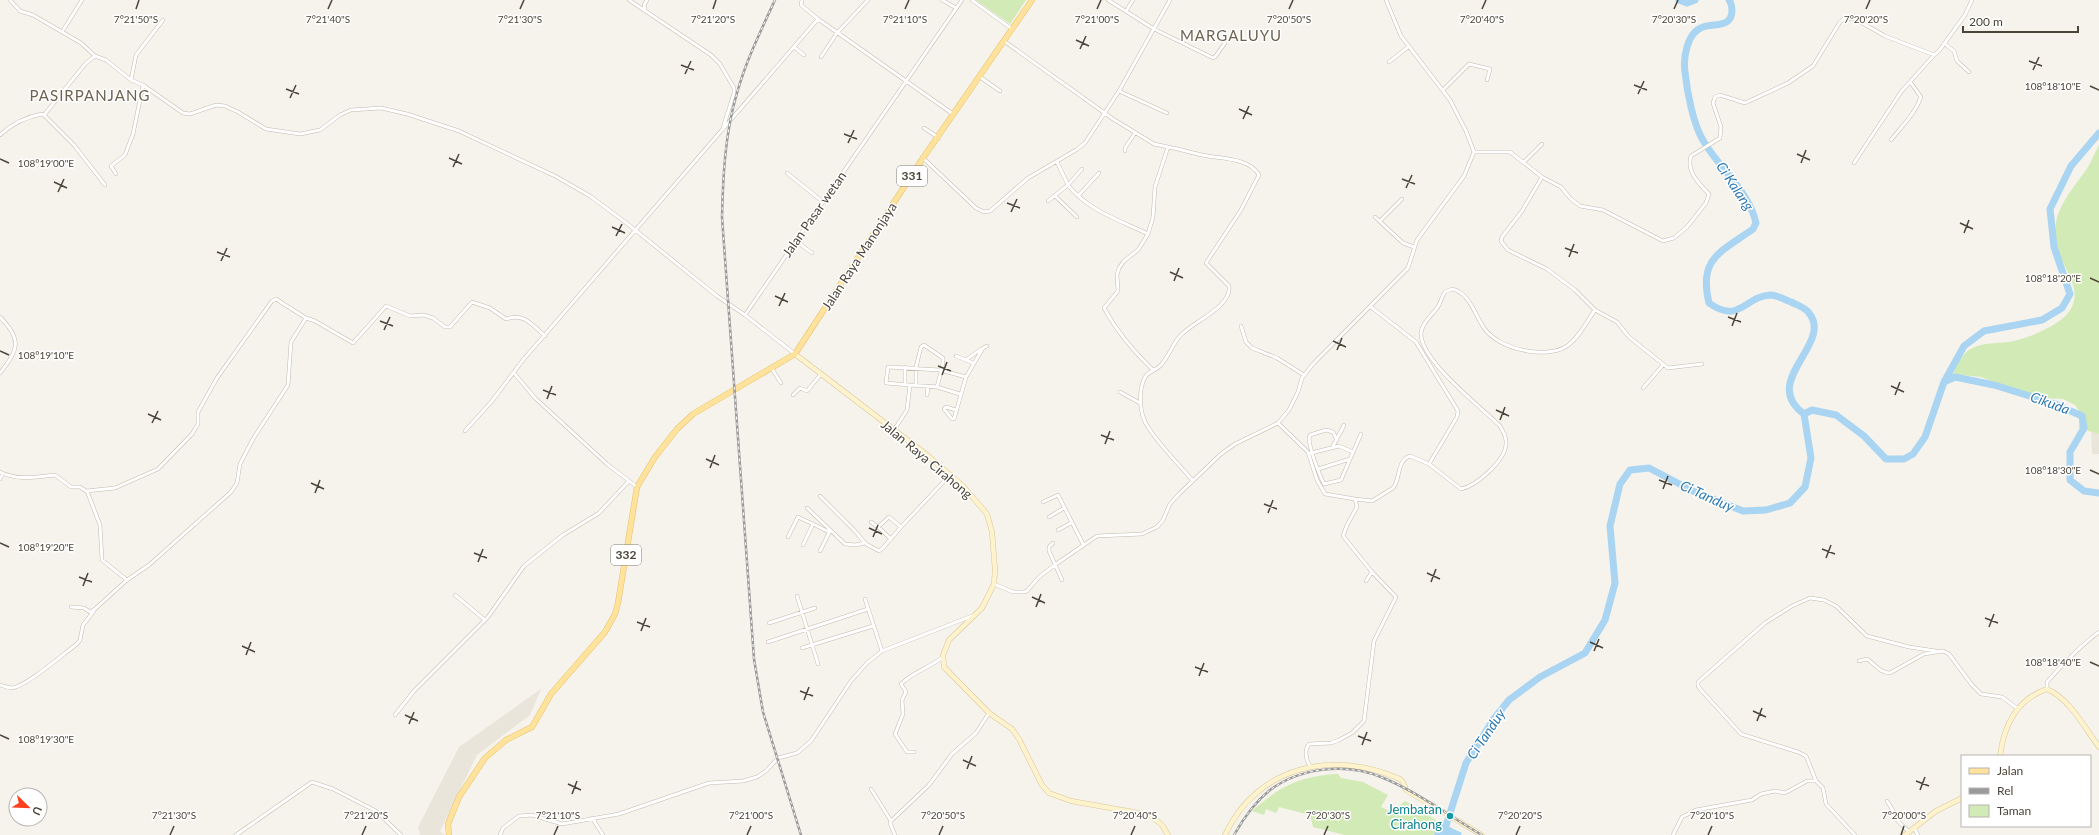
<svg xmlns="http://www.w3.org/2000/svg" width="2099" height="835" viewBox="0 0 2099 835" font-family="Lato,sans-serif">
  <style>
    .residential { fill: #eae5da }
    .green { fill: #d2eab5 }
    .water { fill: #a9d4f2 }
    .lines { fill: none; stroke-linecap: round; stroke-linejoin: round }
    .river { stroke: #a9d4f2; stroke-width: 7 }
    .street-casing { stroke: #c2bbae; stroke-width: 4 }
    .secondary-casing { stroke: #d6c79b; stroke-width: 5.5 }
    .primary-casing { stroke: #e6c16a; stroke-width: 6 }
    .street { stroke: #fff; stroke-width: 3 }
    .secondary { stroke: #fff3cd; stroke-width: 4.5 }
    .primary { stroke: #ffe39c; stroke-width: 5 }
    .rail-casing { stroke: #9a9a9a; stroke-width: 2.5 }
    .rail { stroke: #fff; stroke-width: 1; stroke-dasharray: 3; stroke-linecap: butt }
    .ticks { fill: none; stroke: #4b4439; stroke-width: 1.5 }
    .culture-dot { fill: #0f9aa8; stroke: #fff; stroke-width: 1.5 }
    .labels { text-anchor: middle; stroke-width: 3; stroke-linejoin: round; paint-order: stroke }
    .shield { fill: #fff; stroke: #817c74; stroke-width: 1 }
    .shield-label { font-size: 12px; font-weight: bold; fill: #4b4439 }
    .street-label { font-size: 13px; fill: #4b4439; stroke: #fff }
    .culture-label { font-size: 13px; fill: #0d838f; stroke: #fff; text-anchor: end }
    .water-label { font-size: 14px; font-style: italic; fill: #2e7ab2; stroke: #fff }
    .quarter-label { font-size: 15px; letter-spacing: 1px; fill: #6e6250; stroke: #fff }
    .ticks-label { font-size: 10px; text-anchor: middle; fill: #4b4439; stroke: #fff; stroke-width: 3; stroke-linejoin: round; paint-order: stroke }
  </style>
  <rect width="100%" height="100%" fill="#f6f3ec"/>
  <!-- residential -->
  <path class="residential" d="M2091,431L2099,434V454H2092Z
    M541,689L530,715L477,755L440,831L445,835H420L418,827L459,747Z"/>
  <!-- green -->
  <path class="green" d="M976,0H1026L1010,24Z
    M2099,145V434L2079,428V411L2075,405L2063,399L2041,398L2020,392L1981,377L1953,374C1966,342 1978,345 2008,342C2023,341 2058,326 2068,313C2088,287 2057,265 2055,239C2053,208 2072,191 2088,167C2092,160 2095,152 2099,145Z
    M1338,774L1341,778L1363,782L1388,795L1381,807L1392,812L1405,801L1439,822L1434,835H1345L1313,827L1310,815L1279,807L1276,813L1266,809L1264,815L1252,811C1280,786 1300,776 1338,774Z"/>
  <!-- water -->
  <path class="water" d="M1439,822L1462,833L1461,835H1434Z"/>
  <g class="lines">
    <!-- river -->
    <path class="river" d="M1679,0L1687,3L1695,0
      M1729,0C1732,4 1732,7 1732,11C1731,28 1715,23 1703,27C1687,32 1683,58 1685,72C1687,91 1693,125 1704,142C1720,169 1749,191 1756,223L1753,229C1721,252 1698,258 1709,303C1740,325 1744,296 1771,295C1777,295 1785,300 1791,302C1797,305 1805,307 1809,313C1834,344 1759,381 1804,414
      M1944,382L1955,377L1994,385L2055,404L2082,416L2084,428L2070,452V480L2084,491L2099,493
      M1443,835L1466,763L1493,720L1509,700L1540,677L1585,653L1605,620L1615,583L1610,526L1620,484L1630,470L1649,468L1693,491L1743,511L1766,510L1790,503L1805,487L1811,458L1804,414L1812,410L1836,415L1864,436L1886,459H1904L1913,454L1925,437L1944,382L1964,346L1984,331L2042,320L2062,308L2070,294L2054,247L2050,209L2071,166L2099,133"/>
    <defs>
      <path id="street" d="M10,0L20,11L33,15L81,43L95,56L106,60L131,80L143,85L183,113L190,114L216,105L225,106L238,112L266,129L300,134L320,130L340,115L351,110L381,108L407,114L459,131L555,176L590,196L629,225L717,296L745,315L962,0
        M629,0L711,55L720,64L734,88V93L723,128
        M802,0L801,5L818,19L953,114
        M942,0L956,8
        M972,0L1012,29
        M1108,0L1154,29L1213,58L1215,57L1225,43
        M645,10L644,5L647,0
        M1126,11L1133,0
        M62,32L82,0
        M1004,41L1113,119L1154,144L1168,147L1155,187L1153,217L1148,234L1138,250L1124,261L1119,268L1117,275L1118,291L1104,308C1117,332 1133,351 1153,370
        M1945,44L1954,51L1957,61L1969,72
        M794,47L804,55
        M821,57L837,33L868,0
        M1389,62L1408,47
        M980,77L1000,91
        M131,80L136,55L163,20
        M1443,90L1469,64L1490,69L1487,80
        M1119,91L1167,113
        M44,115L74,145L105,185
        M924,128L939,138
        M0,135C13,123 25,117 42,114L44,115L86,63L95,56
        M1891,140C1902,126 1915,114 1921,97L1911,83
        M1168,147C1180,149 1191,153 1202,155C1219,159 1249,157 1259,175L1241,210L1206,263L1229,286C1232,307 1192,322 1180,336C1172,345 1168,358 1160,366C1155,371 1149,371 1145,377C1138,391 1139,414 1148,427C1160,446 1178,463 1193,481
        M1125,151V148L1135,133
        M1474,152H1510L1542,177L1561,187L1570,198L1580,206L1603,210L1663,241L1674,238L1687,227L1706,203L1709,194C1699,184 1686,171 1691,156L1720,138L1721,127L1713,103L1715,97L1720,95L1745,103L1788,83L1813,66L1840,22L1845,18L1855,19L1885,36L1934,55L1939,51L1965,15L1972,0
        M923,158L976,208L984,212L990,211L1028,178L1076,150L1085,143L1119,91L1170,0
        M1524,162L1542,144
        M1854,163L1901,92L1934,55
        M1082,169L1068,185C1087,210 1121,221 1148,234
        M787,173L823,202
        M116,174L111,166L125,155L133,134L143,85
        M1542,177L1522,211L1502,237L1501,241L1508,250L1547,269L1575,290L1595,310L1617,322L1629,337L1668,368L1702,364
        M1079,195L1099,173
        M1055,196L1077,217
        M1048,201L1068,185L1057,162
        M1375,217L1403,243L1414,247
        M1380,221L1402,199
        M796,241L812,253
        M1371,307L1416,342L1458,411L1457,417L1429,464
        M745,315L795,354
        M0,317C22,339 19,350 0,373
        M1241,326L1246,342L1252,348L1277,358L1304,375
        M956,356L973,363
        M966,360L981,349
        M772,369L781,383
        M514,373L535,398L607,464L637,487
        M905,385V367
        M910,385L886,383L888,367L940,370L966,377
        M916,385V367L921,347L924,345L943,358C944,365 939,378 937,387
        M1643,388L1663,365
        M1120,392L1140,403
        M793,395L800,388L807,391L821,374
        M927,395L928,387
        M956,410L946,407L944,409L952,419H954L966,377L983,348L987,346
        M1278,423L1308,452L1317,480L1325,494L1355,499L1357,507L1347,525L1343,536L1372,572L1396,597L1374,641L1364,721L1352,733L1339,740L1331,743L1309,744C1304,750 1306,760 1310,766
        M894,430L907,410L910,385L937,387L960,394
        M465,431L492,401L523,360L818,19
        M1337,440L1333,432L1326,430L1310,435C1306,442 1320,476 1324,484L1341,480L1361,434
        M1333,446L1344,425L1341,432
        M1311,453L1339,446L1353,452
        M1318,469L1350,459
        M0,472C19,481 35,477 55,475L71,487H80L86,491L115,488L158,469L192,434L198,424V412L217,378L272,301L277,299L279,301L306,318
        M0,479L3,473
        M87,491L100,525L102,560L127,580
        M820,496L854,530L866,544L879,551L883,548L901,527L950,475
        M1355,499L1372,501L1393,488C1401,479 1396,461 1410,456L1429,464L1461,489C1476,486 1505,461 1506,444C1507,437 1503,432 1500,426C1481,407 1421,361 1421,334C1421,323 1434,314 1439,305C1441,301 1442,296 1445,292L1452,289C1469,292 1475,315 1484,328C1498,349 1546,360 1567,346C1579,338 1587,321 1595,310
        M1043,502L1058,495L1083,544
        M807,508L845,544L856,545L864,543
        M1049,517L1064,508
        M871,522L878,527L889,517L901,527
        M878,527L891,539
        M1058,530L1071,523
        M788,537L798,517L813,524
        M1053,543L1049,547V551L1062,580
        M803,545L813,524L829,532
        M820,551L830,531
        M1366,581L1372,572
        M994,584L1013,592H1024L1027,591L1039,577L1056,564L1097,536L1142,534L1157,527L1163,520L1170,504L1179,494L1221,454L1235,444L1278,423L1289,410L1298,392L1302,378L1313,364L1408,268L1417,240L1464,176L1474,152L1466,131L1450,100L1401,36L1386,0
        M455,595L485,620
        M797,596L818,664
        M865,599L882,651
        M71,607L84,608L90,612L95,609L127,580L149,565L231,492L237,483L240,464L253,439L288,385L291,342L306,318L315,321L353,343L386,306L410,316L424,315L433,318L445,327H450L472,302L490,308L506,319C525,313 531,324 545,336
        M769,623L815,608
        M768,642L868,609
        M802,648L873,626
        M1859,661L1867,659C1875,664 1880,673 1890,673L1924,654L1943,651L1949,654L1972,685L1981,694L2002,697L2018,709
        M0,685C4,686 8,688 12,688C27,686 63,654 77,644L80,640L83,625L94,611
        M2047,689V682C2063,664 2080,646 2099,632
        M395,715L414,691L488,617L524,566L563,535L599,513L628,482
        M914,752H907L895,734L903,714L902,700L906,692L901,684C913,672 929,668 943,657
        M1816,781L1806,756L1798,752L1741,734L1701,690L1698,686V682L1765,623L1792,606L1810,598L1824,600L1836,606L1867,636L1909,647L1936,651
        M871,789L891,821
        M1887,801L1895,814L1894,817L1909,832
        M592,818L603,835
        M1914,828L1918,835
        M236,835L312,782L333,789L376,811L401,835
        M500,835L503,828L519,816L532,815L562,824L619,814L709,783L743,781L757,777L766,771L778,758L797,753L811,741L851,681L867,663L882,651L972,616
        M895,835L890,823L891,821L929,785L952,754L976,733L989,713
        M1673,835L1682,817L1696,810L1752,800L1761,794L1775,791L1785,793L1807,781H1816L1823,788L1826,804L1855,835"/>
      <path id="secondary" d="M795,354L927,455L963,486L987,514L992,532L995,570L994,584L982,608L949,640L943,655L944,667L989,713L1012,729L1019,739L1042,785L1049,793L1071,801L1150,815L1162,825L1168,835
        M2000,756C2004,725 2016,700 2047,689C2070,699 2084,727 2099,747
        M1225,835C1257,766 1333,749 1400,779L1403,782L1406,790L1482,835
        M1905,835L1936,811L1962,798"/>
      <path id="primary" d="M449,835L448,824L459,797L485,758L506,740L532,727L551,694L605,632L615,614L618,603L637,487L655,457L677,429L693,414L795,354L923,158L1032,0"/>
    </defs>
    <!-- street casing -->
    <use href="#street" class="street-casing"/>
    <!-- secondary casing -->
    <use href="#secondary" class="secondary-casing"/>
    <!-- primary casing -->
    <use href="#primary" class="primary-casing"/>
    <!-- street -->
    <use href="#street" class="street"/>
    <!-- secondary -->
    <use href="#secondary" class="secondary"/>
    <!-- primary -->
    <use href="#primary" class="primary"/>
    <defs>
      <path id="rail" d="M775,0C761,30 746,61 737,93C725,133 723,176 722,217L754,659L763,712L801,835
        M1234,835C1243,819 1255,802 1270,790C1301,767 1346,763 1381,777C1416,791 1449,816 1482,835"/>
    </defs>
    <!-- rail casing -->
    <use href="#rail" class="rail-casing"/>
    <!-- rail -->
    <use href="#rail" class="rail"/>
  </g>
  <!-- ticks -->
  <path class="ticks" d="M136,9L139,0M328,9L332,0M520,9L524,0M713,9L716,0M905,9L909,0M1097,9L1101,0M1289,9L1293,0M1482,9L1486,0M1674,9L1678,0M1866,9L1870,0M1076,40L1089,46M1080,49L1086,36M2029,61L2042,66M681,65L694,70M2033,70L2039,57M685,74L691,61M1634,85L1647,90M2090,86L2099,90M286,89L299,94M1638,94L1644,81M290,98L296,85M1239,109L1252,115M1243,119L1249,106M844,134L857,139M848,143L854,130M1797,154L1810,160M449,158L462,164M0,159L9,163M1801,163L1806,150M453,167L459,154M1402,179L1415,184M54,182L67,188M1406,188L1412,175M58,192L64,179M1007,203L1020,208M1011,212L1017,199M1960,223L1973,229M612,227L625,233M1964,233L1969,220M616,236L622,224M1565,248L1578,253M217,252L230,257M1569,257L1574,244M221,261L227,248M1170,272L1183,278M2090,278L2099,282M1174,281L1179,268M775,296L788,302M779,306L785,293M1728,317L1741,322M380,321L393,326M1732,326L1737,313M384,330L390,317M1333,341L1346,347M1337,350L1342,338M0,351L9,355M938,366L951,371M942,375L947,362M1891,386L1904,392M543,390L556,395M1895,395L1900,382M547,399L552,386M1496,410L1509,416M148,414L161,420M1500,420L1505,407M152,423L158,411M1101,435L1114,440M1105,444L1110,431M706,459L719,465M710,468L715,455M2090,470L2099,474M1659,480L1672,485M311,483L324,489M1663,489L1668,476M315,493L320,480M1264,504L1277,509M1268,513L1273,500M869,528L882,534M873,537L878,525M0,543L9,547M1822,549L1835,554M474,553L487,558M1826,558L1831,545M478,562L483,549M1427,573L1440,579M79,577L92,582M1431,582L1436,569M83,586L88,573M1032,597L1045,603M1036,607L1041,594M1985,618L1998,623M637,622L650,627M1989,627L1994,614M641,631L646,618M1590,642L1603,648M242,646L255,652M1594,651L1599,639M246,655L251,642M2090,662L2099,666M1195,667L1208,672M1199,676L1204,663M800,691L813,696M804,700L809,687M1753,711L1766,717M405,715L418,721M1757,721L1762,708M409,724L414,712M0,735L9,739M1358,736L1371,741M1362,745L1367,732M963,760L976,766M967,769L972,756M1916,781L1929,786M568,784L581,790M1920,790L1925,777M572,794L577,781M170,835L174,826M362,835L366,826M554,835L558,826M747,835L751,826M939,835L943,826M1131,835L1135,826M1324,835L1328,826M1516,835L1520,826M1708,835L1712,826M1901,835L1904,826"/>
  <!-- markers -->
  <circle class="culture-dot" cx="1450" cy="816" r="4"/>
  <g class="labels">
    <!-- shield labels -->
    <g class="shield">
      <rect x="897" y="166" width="30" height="20" rx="3"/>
      <rect x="611" y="545" width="30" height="20" rx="3"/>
    </g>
    <g class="shield-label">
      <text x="912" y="180">331</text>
      <text x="626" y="559">332</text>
    </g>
    <!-- street labels -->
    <g class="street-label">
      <text transform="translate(814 214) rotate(-55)" y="5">Jalan Pasar wetan</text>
      <text transform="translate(859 256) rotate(-57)" y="5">Jalan Raya Manonjaya</text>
      <text transform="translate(927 459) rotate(40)" y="5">Jalan Raya Cirahong</text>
    </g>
    <!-- culture labels -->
    <g class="culture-label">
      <text x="1442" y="814">Jembatan<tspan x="1442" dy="15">Cirahong</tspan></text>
    </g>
    <!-- water labels -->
    <g class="water-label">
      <text transform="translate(1735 186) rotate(56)" y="5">Ci Kalang</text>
      <text transform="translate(2050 403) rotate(20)" y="5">Cikuda</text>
      <text transform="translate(1707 496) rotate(24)" y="5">Ci Tanduy</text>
      <text transform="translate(1486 734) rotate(-56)" y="5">Ci Tanduy</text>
    </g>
    <!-- quarter labels -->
    <g class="quarter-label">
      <text x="1231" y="41">MARGALUYU</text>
      <text x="90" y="101">PASIRPANJANG</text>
    </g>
  </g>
  <g class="ticks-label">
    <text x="136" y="23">7°21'50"S</text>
    <text x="328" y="23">7°21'40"S</text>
    <text x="520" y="23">7°21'30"S</text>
    <text x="713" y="23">7°21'20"S</text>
    <text x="905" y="23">7°21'10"S</text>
    <text x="1097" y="23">7°21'00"S</text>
    <text x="1289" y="23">7°20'50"S</text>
    <text x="1482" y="23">7°20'40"S</text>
    <text x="1674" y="23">7°20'30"S</text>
    <text x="1866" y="23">7°20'20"S</text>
    <text x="2053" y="90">108°18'10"E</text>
    <text x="46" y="167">108°19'00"E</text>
    <text x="2053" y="282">108°18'20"E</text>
    <text x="46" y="359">108°19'10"E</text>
    <text x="2053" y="474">108°18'30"E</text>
    <text x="46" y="551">108°19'20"E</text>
    <text x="2053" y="666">108°18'40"E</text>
    <text x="46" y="743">108°19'30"E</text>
    <text x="174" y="819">7°21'30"S</text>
    <text x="366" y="819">7°21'20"S</text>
    <text x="558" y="819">7°21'10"S</text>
    <text x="751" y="819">7°21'00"S</text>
    <text x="943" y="819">7°20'50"S</text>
    <text x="1135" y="819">7°20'40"S</text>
    <text x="1328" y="819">7°20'30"S</text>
    <text x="1520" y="819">7°20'20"S</text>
    <text x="1712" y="819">7°20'10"S</text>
    <text x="1904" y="819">7°20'00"S</text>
  </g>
  <!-- legend -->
  <rect x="1961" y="755" width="130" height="72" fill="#ffffff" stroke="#b7b4b0"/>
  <rect x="1969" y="768" width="20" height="6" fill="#ffe39c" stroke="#b7b4b0"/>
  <text x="1997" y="775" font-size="12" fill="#4b4439">Jalan</text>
  <rect x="1969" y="788" width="20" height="6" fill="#9a9a9a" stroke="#b7b4b0"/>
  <text x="1997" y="795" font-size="12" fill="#4b4439">Rel</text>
  <rect x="1969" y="805" width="20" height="12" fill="#d2eab5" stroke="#b7b4b0"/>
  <text x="1997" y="815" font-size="12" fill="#4b4439">Taman</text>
  <!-- north arrow -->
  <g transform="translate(28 807) rotate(113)"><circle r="19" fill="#ffffff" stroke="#b7b4b0"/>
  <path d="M0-3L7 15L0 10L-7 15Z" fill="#fc3f1d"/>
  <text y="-6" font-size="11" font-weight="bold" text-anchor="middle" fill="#4b4439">U</text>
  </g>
  <!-- scale -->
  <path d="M1963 26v6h115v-6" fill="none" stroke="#4b4439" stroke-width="2"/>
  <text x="1969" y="26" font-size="12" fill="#4b4439" stroke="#ffffff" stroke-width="3" paint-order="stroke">200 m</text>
</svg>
